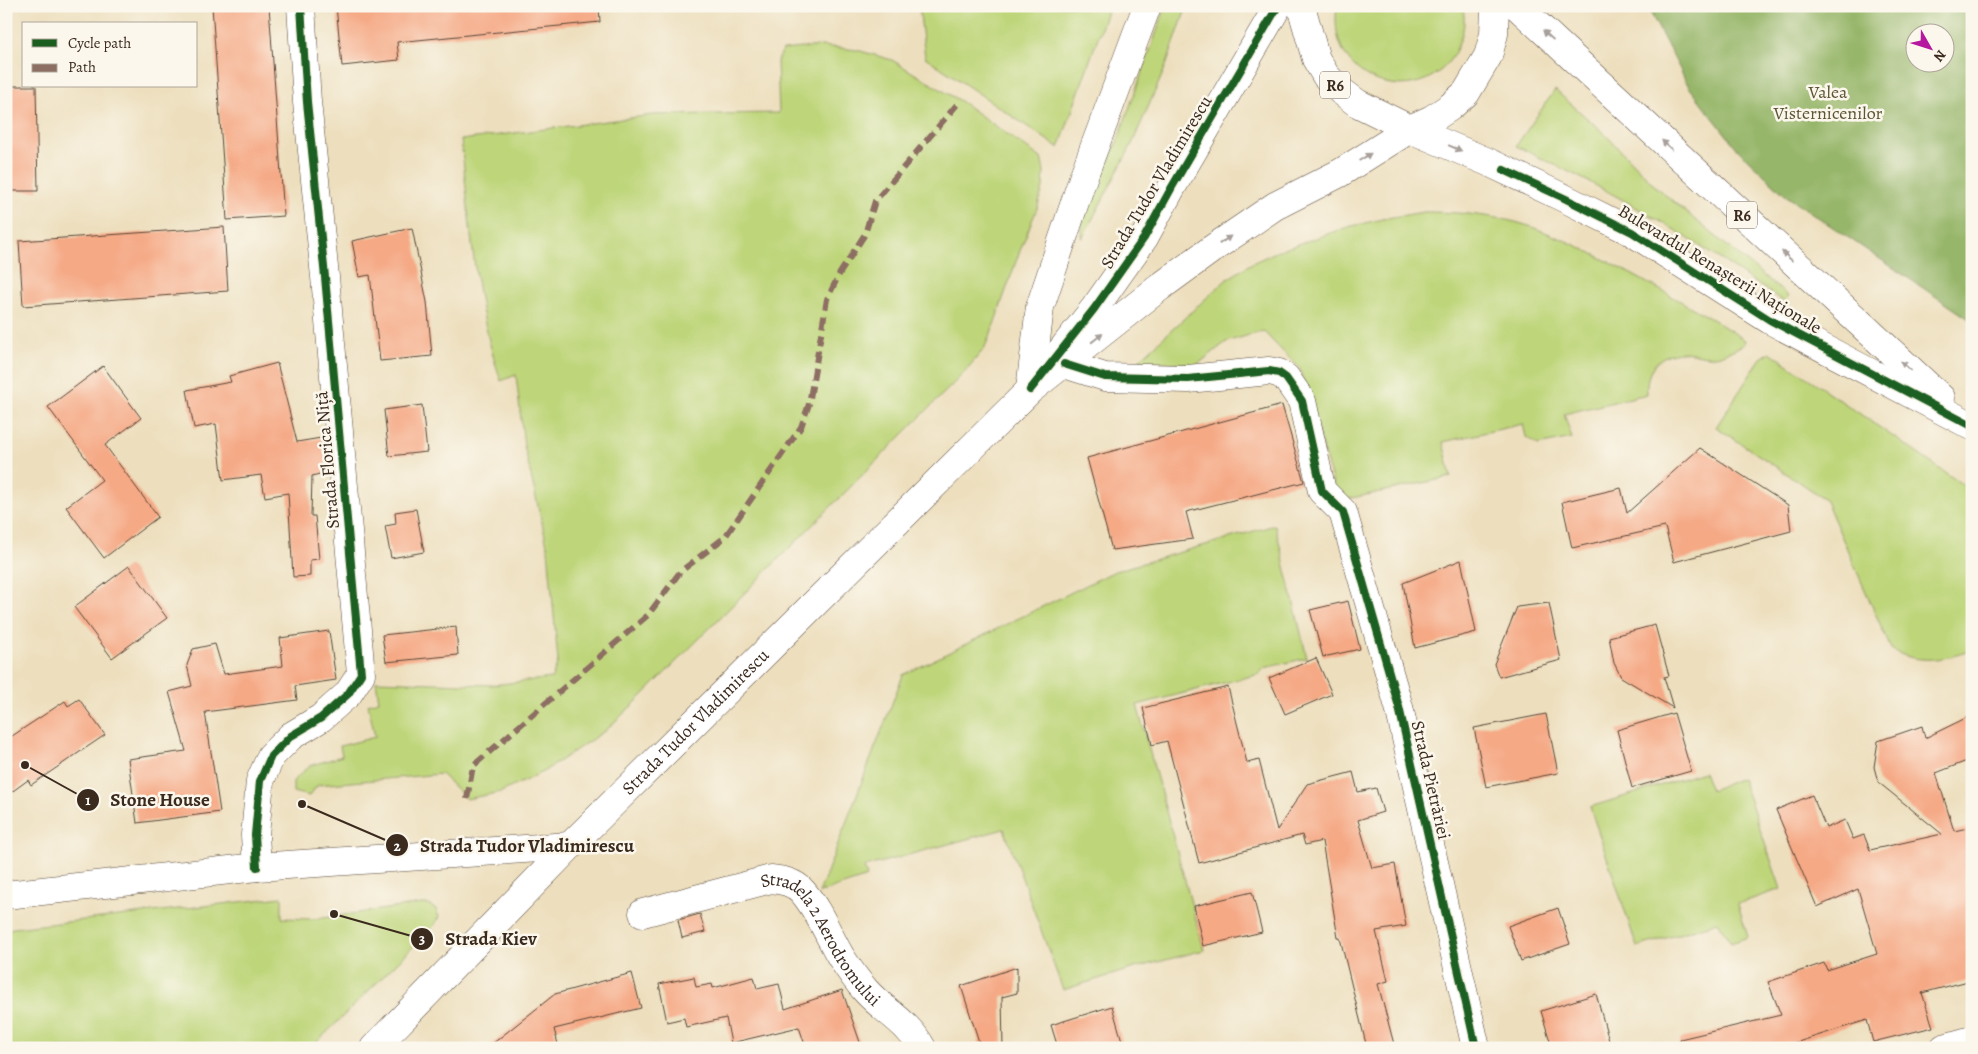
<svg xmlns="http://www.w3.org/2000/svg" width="1978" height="1054" viewBox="0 0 1978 1054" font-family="Alegreya,serif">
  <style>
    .green { fill: #bed579; stroke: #7c804c }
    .forest { fill: #96b669; stroke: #687044; fill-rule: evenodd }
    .building { fill: #f5a985 }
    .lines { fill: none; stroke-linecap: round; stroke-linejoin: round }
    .street-casing { stroke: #564536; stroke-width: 29 }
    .secondary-casing { stroke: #564536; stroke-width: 29 }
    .primary-casing { stroke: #564536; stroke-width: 29 }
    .street { stroke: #fff; stroke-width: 28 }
    .secondary { stroke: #fff; stroke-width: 28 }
    .primary { stroke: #fff; stroke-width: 28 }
    .quiet { stroke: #8d6e63; stroke-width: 6; stroke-dasharray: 12 6; stroke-linecap: butt }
    .cycleway-casing { stroke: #fbf7ec; stroke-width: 11 }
    .cycleway { stroke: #1b5e20; stroke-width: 8 }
    .oneway { fill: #a79f9a }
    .labels { text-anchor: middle; stroke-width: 5; stroke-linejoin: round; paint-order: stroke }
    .shield { fill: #fbf7ec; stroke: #75685c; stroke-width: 1 }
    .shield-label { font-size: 16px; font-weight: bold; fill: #3b2a1e }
    .park-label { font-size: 18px; fill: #5c5535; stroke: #fbf7ec }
    .street-label { font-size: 18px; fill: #3b2a1e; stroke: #fbf7ec }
    .leader { fill: none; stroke: #3b2a1e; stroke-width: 2 }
    .callout-dot { fill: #3b2a1e; stroke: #fbf7ec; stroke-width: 2 }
    .mark-label { font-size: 15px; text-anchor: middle; font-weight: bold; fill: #fff }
    .callout-label { font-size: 19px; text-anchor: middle; font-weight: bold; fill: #3b2a1e; stroke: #fbf7ec; stroke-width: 5; stroke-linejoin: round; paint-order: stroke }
  </style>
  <rect width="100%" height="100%" fill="#fbf7ec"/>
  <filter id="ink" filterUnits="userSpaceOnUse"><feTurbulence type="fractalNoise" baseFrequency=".02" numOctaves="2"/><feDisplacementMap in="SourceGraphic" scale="10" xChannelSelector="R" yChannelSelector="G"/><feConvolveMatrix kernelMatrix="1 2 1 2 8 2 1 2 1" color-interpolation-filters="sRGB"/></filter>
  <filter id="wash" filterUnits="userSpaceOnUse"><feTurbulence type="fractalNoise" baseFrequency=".0096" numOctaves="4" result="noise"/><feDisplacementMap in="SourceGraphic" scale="20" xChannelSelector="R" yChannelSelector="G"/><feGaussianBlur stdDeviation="1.12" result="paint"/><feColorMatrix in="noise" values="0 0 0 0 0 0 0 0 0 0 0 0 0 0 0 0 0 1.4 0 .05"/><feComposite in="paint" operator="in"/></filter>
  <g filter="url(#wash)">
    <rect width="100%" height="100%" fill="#eddfbe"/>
    <!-- green -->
    <path class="green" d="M919,6H1109L1059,148L925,57Z
      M1166,6H1187L1166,66L1132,144L1082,239V222L1117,142Z
      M1337,6H1462C1466,17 1464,30 1460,40C1437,114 1324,92 1337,6Z
      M822,46L857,50L892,60L960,101L1041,158L1044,171L1043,187L1038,206L1019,253L991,333L984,349L961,376L638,700L606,730L543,772L501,792L467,799L441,774L318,785L309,796L293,792V781L309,766L342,756L340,746L375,737L368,704L379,701L376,681L492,685L552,678L558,661L548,549L524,446L516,375L501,381C474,303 470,221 461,140L653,115L779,113L777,61L783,50Z
      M1555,90L1604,133L1657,188L1788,296L1784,302C1736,270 1689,237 1639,209C1599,186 1557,166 1516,146Z
      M1424,212C1459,212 1495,215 1529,226C1572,241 1613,264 1653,286C1684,303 1715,320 1745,340L1744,345C1735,348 1723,356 1714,356C1703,357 1693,352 1682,352C1658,353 1645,371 1647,394L1564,414L1572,438L1538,445L1526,437L1523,424L1443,442L1451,477L1338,501L1300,369L1263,331L1226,342L1197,365L1139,360L1226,280L1252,263L1278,251L1348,227L1387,218Z
      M1770,352L1972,491V650C1945,660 1916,665 1891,649L1825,499L1716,427L1761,358Z
      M1275,525L1307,658L1264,668L1259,674L1137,705L1204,950L1131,969L1063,990L1004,829L864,867L867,877L819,893L903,675L1115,571Z
      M1704,772L1711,790L1742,778L1781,889L1738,904L1748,937L1731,943L1718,922L1637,947L1590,807Z
      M282,897V918L316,919L421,904H427L436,909L439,917L434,926L311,1048H149L148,1041L118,1048H6V929Z"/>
    <!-- forest -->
    <path class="forest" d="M1647,6H1972V321L1785,195L1739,151L1689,87ZM1916,32H1946V62H1916Z"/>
    <g id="blocks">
      <!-- building -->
      <path class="building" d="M212,6H269L284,216L227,220Z
        M336,6H599L600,22L397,42L399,60L342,66Z
        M6,86H36L38,191H6Z
        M224,227L228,291L23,306L19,241Z
        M412,228L427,302L432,356L380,361L370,275L359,277L352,241Z
        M277,363L297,442L321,438L327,467V472L312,476L311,516H315L319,559L310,560V576L293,577L288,493L265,497L261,475L223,480L216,424L194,428L187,390L231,382L229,376Z
        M103,366L141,418L105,445L158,517L104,558L66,507L102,480L48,407Z
        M422,405L427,452L389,456L384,410Z
        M1282,405L1304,482L1186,512L1193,539L1112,550L1087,458Z
        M1700,448L1788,505L1791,531L1674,562L1665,527L1572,548L1562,502L1621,488L1627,513Z
        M416,509L424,552L391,558L385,526L396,524L395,512Z
        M1461,560L1476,632L1415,648L1403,583Z
        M129,566L167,618L112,658L74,607Z
        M1348,601L1360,649L1323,657L1310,610Z
        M1549,603L1561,660L1499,677L1494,664L1517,607Z
        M1655,625L1669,676L1664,677L1673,708L1621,677L1614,663L1609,637Z
        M456,627L458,655L386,662L382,635Z
        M329,631L336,680L295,686L297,700L205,712L220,812L137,823L128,759L186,751L169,692L192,686L187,665L193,649L215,644L224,674L283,666L280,638Z
        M1316,658L1332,694L1285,714L1269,678Z
        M1228,687L1247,763L1259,760L1277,830L1307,784L1353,772L1358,792L1376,788L1383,812L1358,820L1372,868L1395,864L1406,926L1376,931L1388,981L1378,984L1395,1048H1367L1340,938H1338L1322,841L1305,845L1302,835L1199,863L1167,741L1152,745L1143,708Z
        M79,699L105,735L31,785L28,780L6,796V740L65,701L68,706Z
        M1674,713L1691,771L1632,788L1617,730Z
        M1546,714L1558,773L1486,787L1474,728Z
        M1972,715V759L1936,773L1954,831L1972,827V980L1922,993L1933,1027L1873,1042L1867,1020L1779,1048H1681L1680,1039L1781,1015L1768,982L1824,963L1827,970L1877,954L1858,889L1817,907L1776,810L1812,795L1826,828L1845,820L1853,839L1864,835L1870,850L1942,834L1878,782L1874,767L1878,741L1922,726L1925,738Z
        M1252,892L1262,932L1203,946L1194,906Z
        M1558,908L1570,944L1521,961L1508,926Z
        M700,914L705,932L682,938L678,920Z
        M1017,967V993L1002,997L1003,1048H981L961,986Z
        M632,973L641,1008L554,1029L559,1048H487L555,994Z
        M694,977L696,987L712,984L713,988L754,977L757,989L779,984L785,1009L842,990L862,1048H806L799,1027L731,1043L726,1018L686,1027L684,1018L667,1022L659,984Z
        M1596,994L1611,1048H1552L1541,1011Z
        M1112,1006L1124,1048H1058L1051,1025Z"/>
    </g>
  </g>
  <g filter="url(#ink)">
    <use href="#blocks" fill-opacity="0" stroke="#564536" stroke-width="1"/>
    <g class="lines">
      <defs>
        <g id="street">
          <path d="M1064,364L1105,377L1188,379L1269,371L1279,373L1286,378L1302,401L1322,491L1343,512L1399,707L1476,1048"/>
          <path d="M1030,390L1040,307L1084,175L1147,6"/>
          <path d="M257,867L255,835L260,781L271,756L291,736L321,718L348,694L361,674L325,277L307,102L301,6"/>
          <path id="s1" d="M643,913L771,879C782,880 794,882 802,891C819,910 828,935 841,957C848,968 857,981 866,991C885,1012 907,1021 922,1048"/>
          <path d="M1944,1048L1972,1040"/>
        </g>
        <path id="secondary" d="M6,895L257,867L570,846"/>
        <g id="primary">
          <path d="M1301,6L1316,59L1326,76L1341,91L1357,103L1410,129L1488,162L1564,198L1632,232L1770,320L1972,426"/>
          <path d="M1517,6L1941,398"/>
          <path d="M1058,355L1094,309L1144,238L1172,187L1278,6"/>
          <path id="s2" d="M374,1048L570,846L1030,390L1160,287L1212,249L1275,206L1340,173L1410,129L1432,119L1450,107L1466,93L1488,56L1494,34L1495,6"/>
        </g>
      </defs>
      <!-- street casing -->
      <use href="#street" class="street-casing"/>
      <!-- secondary casing -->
      <use href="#secondary" class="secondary-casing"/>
      <!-- primary casing -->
      <use href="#primary" class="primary-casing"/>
      <!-- street -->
      <use href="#street" class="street"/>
      <!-- secondary -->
      <use href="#secondary" class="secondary"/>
      <!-- primary -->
      <use href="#primary" class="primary"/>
      <!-- quiet -->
      <path class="quiet" d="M467,799L473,766L648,615L680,572L725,537L801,427L809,404L827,299L840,273L865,234L875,201L960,101"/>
      <defs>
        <path id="cycleway" d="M1504,170L1564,198L1632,232L1770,320L1972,426
          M1064,364L1105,377L1188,379L1269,371L1279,373L1286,378L1302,401L1322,491L1343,512L1399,707L1476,1048
          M1030,390L1094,309L1144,238L1172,187L1278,6
          M257,867L255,835L260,781L271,756L291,736L321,718L348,694L361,674L325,277L307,102L301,6"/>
      </defs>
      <!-- cycleway casing -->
      <use href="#cycleway" class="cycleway-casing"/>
      <!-- cycleway -->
      <use href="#cycleway" class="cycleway"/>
    </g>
    <!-- one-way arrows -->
    <defs><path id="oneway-solid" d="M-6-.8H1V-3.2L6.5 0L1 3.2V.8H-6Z" transform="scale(1.25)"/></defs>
    <g class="oneway">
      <use href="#oneway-solid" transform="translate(1548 35) rotate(-137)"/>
      <use href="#oneway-solid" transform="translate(1667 145) rotate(-137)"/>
      <use href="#oneway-solid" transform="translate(1455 148) rotate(23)"/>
      <use href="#oneway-solid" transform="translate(1365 157) rotate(-32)"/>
      <use href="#oneway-solid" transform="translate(1225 240) rotate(-34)"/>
      <use href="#oneway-solid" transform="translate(1787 256) rotate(-137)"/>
      <use href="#oneway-solid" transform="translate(1097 338) rotate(-38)"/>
      <use href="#oneway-solid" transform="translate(1906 366) rotate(-137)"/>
    </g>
  </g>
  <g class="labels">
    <!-- shield labels -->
    <g class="shield">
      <rect x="1320" y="71.5" width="30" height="27" rx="4"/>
      <rect x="1727" y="201.5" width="30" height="27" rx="4"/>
    </g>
    <g class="shield-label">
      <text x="1335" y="91">R6</text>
      <text x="1742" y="221">R6</text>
    </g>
    <!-- park labels -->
    <g class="park-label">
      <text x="1828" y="98">Valea<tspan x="1828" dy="21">Visternicenilor</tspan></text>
    </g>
    <!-- street labels -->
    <g class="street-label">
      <text transform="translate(1156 182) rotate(-59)" y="6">Strada Tudor Vladimirescu</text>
      <text transform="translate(1720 269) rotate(31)" y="6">Bulevardul Renașterii Naționale</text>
      <text transform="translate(327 460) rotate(-95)" y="6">Strada Florica Niță</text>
      <text dy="6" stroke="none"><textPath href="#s2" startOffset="458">Strada Tudor Vladimirescu</textPath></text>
      <text transform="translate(1431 780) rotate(77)" y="6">Strada Pietrăriei</text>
      <text dy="6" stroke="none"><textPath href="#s1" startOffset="212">Stradela 2 Aerodromului</textPath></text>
    </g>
  </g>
  <!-- callouts -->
  <path class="leader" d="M25 765L88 800M302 804L397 845M334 914L422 939"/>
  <g class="callout-dot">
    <circle cx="25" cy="765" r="5"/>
    <circle cx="302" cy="804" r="5"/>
    <circle cx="334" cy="914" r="5"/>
    <circle cx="88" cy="800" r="12"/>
    <circle cx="397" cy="845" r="12"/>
    <circle cx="422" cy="939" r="12"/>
  </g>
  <g class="mark-label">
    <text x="88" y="805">1</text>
    <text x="397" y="851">2</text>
    <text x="422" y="944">3</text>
  </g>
  <g class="callout-label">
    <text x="160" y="806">Stone House</text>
    <text x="527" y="852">Strada Tudor Vladimirescu</text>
    <text x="491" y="945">Strada Kiev</text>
  </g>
  <!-- margin -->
  <rect width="1978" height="1054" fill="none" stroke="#fbf7ec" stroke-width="25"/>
  <!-- legend -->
  <rect x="22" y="22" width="175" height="65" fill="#fbf7ec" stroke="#aea59a"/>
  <rect x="32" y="39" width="25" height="8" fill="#1b5e20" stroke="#aea59a"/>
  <text x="68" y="48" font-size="15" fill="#3b2a1e">Cycle path</text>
  <rect x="32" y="64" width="25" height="8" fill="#8d6e63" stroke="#aea59a"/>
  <text x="68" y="72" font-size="15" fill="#3b2a1e">Path</text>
  <!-- north arrow -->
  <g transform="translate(1930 48) rotate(129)"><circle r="24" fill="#fbf7ec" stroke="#aea59a"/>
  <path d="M0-4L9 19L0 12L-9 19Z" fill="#b5179e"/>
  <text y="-8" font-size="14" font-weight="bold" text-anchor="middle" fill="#3b2a1e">N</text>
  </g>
</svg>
